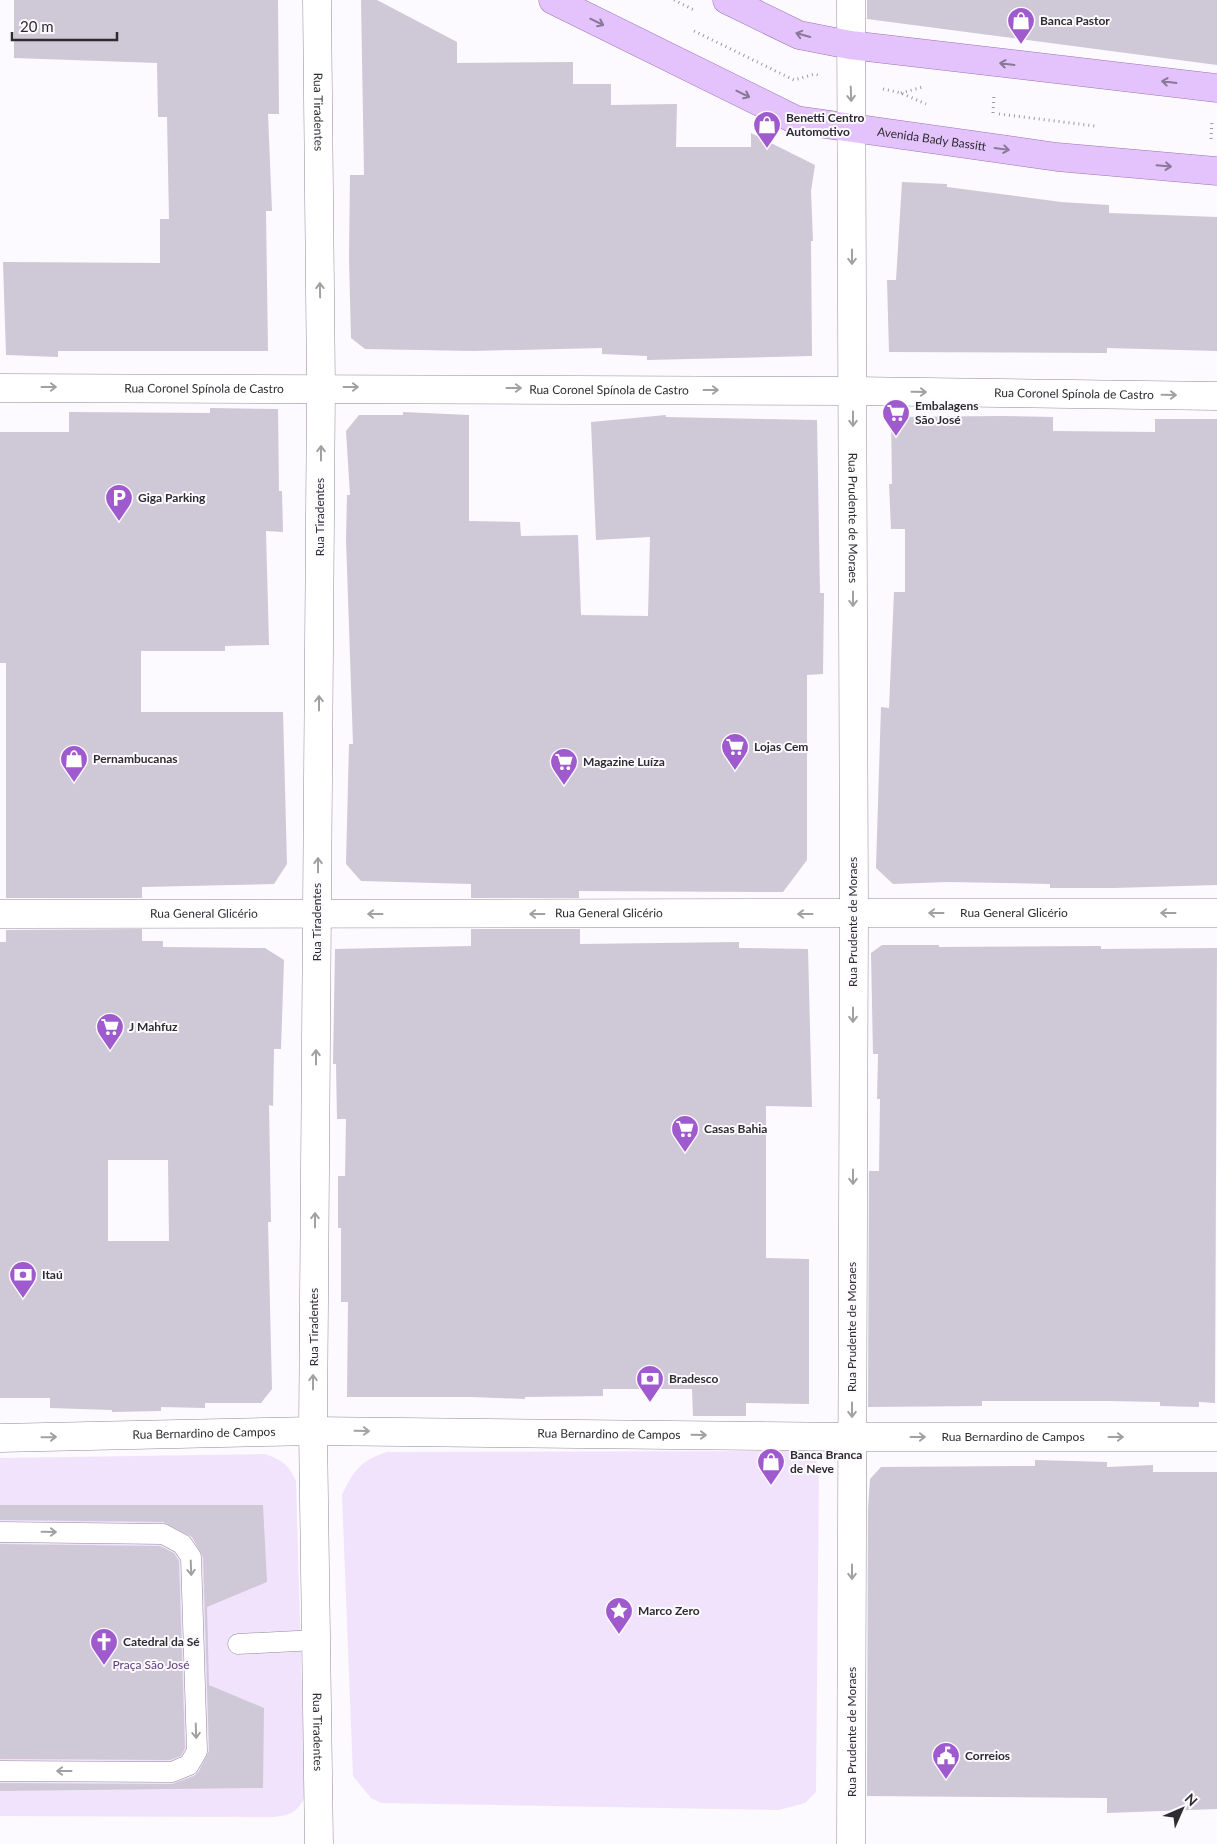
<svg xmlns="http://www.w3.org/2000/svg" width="1217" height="1844" viewBox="0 0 1217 1844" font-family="Lato,sans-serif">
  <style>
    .green { fill: #f1e3fc }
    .building { fill: #cfc8d6; fill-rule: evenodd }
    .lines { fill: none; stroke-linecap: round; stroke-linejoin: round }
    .service-casing { stroke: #928b98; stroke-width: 21 }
    .minor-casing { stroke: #928b98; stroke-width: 29 }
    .tertiary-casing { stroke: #928b98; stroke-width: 29 }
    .primary-casing { stroke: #9974b5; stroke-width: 29 }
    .path { stroke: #9c999f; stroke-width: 3; stroke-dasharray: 1 4; stroke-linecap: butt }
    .service { stroke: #fff; stroke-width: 20 }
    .minor { stroke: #fff; stroke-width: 28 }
    .tertiary { stroke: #fff; stroke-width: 28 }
    .primary { stroke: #e4c3fd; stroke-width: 28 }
    .oneway { stroke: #897897 }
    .oneway2 { stroke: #a1a0a2 }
    .labels { text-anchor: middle; stroke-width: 4; stroke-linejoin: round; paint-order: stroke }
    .poi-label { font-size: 12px; font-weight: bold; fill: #2e2c31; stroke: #fcf9ff; text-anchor: start }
    .street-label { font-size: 12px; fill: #2e2c31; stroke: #fcf9ff }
    .park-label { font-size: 12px; fill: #613b7c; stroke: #fcf9ff }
  </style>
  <rect width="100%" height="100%" fill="#fcf9ff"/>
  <!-- green -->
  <path class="green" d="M804,1451L815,1458L819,1469L816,1792L805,1803L779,1810L381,1803L371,1798L353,1776L342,1495C353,1471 361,1460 387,1452Z
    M265,1454C282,1460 289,1465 296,1481L305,1796C298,1812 291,1815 274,1817L0,1816V1458Z"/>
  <!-- building -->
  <path class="building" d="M14,0H278L279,114H268L272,211H266L268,351H58V357L6,355L3,262L160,263V219H169L167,117H158L157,63L14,58Z
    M361,0H377L457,42V63L573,62V84H611V105L677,104L676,147H751V133L815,165L811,191L813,241H811L812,356L647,360V356L602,354V348L472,351L365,349L351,338L349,258L350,175H364Z
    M867,0H1217V65L867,19Z
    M902,182L947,184V187L1061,202L1109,205V213L1217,217V351L1107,348V353L889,352L887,280H896Z
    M210,408L278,409L279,491H282L283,532L266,531L269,645L225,646V651H141V712H283L287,864L274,884L142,887V898H6V663H0V432H69V412L210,413Z
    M403,412L469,415V521L520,522L521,536L578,535L581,615L648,616L650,537L596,540L591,422L666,415V417L817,420L820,593H824L823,674L807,675V860L783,892L579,891V898H471V884L361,881L346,864L349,744H353L346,539L347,495H350L346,431L359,415H403Z
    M1000,416L1053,417V431L1155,432V419H1217V885L1114,888H1050V884L948,882L893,884L876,868L881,707L889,708L894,592H905V529H891L889,484H892L891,417Z
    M142,929V941H163V947L265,948L284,960L281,1049H274L273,1106L269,1105L271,1222H268L272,1389L261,1403H205V1408L161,1407V1411L112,1412V1410L50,1408V1398H0V942H6V930ZM108,1160H168L169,1241H108Z
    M471,929H580V944L739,942V948L808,949L812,1107L766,1106V1258L809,1259V1404L746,1403V1416H693L692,1389H603V1396L525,1397V1399L471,1397H347L348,1302H341V1228H338V1176H345L346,1119H337L336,1064H333L335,949L471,946Z
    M882,945H939V947L1101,946V949L1217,948L1215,1403L1199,1402V1407L1160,1406V1402L1107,1401H982V1406L868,1407L869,1171H879L880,1099H877L878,1054H873L871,953Z
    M1035,1460L1107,1462V1467L1153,1465V1472H1217V1809L1107,1813V1798L867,1796L868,1509L870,1479L881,1467L1035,1466Z
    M0,1505H263L267,1582L207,1607L209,1685L264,1708L263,1788L0,1791V1783L172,1784L194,1776L199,1771L209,1751L203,1557L192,1537L163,1522L0,1520Z
    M0,1544L160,1546L174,1553L179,1561L185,1748L181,1756L170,1760L0,1759Z"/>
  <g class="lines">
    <defs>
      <path id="service" d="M0,1532L163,1534L182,1544L191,1557L197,1751L189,1765L172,1772L0,1771
        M238,1644L316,1640"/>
      <g id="minor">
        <path id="s1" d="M317,0L321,387L313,1431L319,1844"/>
        <path id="s2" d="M0,388L853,391L1217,396"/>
        <path id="s3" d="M0,914L854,913"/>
        <path id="s4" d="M0,1438L313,1431L852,1437"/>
      </g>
      <g id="tertiary">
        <path id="s5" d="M851,0L854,913L851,1844"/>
        <path id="s6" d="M854,913H1217"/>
        <path id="s7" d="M852,1437H1217"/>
      </g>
      <g id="primary">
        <path id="s8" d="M553,0L796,120L1057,157L1217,171"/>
        <path d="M727,0L799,35L850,45L1217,88"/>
      </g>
    </defs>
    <!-- service casing -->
    <use href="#service" class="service-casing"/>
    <!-- minor casing -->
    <use href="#minor" class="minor-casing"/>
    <!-- tertiary casing -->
    <use href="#tertiary" class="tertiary-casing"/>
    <!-- primary casing -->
    <use href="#primary" class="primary-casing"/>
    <!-- path -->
    <path class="path" d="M674,0L696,11
      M694,31L794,80L815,74L821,76
      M883,89L901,93L926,104
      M901,93L923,87
      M993,113L994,94
      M999,114L1095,126
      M1211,139L1212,120"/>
    <!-- service -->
    <use href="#service" class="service"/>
    <!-- minor -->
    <use href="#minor" class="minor"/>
    <!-- tertiary -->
    <use href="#tertiary" class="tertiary"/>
    <!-- primary -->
    <use href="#primary" class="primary"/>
  </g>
  <!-- one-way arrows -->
  <defs><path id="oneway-shaft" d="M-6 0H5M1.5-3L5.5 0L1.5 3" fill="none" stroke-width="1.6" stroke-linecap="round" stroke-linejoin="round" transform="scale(1.25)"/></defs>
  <g class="oneway">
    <use href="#oneway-shaft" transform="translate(597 22) rotate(26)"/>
    <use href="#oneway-shaft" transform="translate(803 35) rotate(-164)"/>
    <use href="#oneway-shaft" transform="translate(1007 64) rotate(-173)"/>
    <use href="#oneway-shaft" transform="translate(1169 82) rotate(-173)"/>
    <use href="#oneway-shaft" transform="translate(743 94) rotate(26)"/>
    <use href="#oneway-shaft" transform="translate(1002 149) rotate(8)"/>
    <use href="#oneway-shaft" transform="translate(1164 166) rotate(5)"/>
  </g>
  <g class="oneway2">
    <use href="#oneway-shaft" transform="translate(851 94) rotate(88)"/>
    <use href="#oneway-shaft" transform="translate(852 257) rotate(90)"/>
    <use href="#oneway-shaft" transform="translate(320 290) rotate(-91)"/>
    <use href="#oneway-shaft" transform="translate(49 387)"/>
    <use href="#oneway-shaft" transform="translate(351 387)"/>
    <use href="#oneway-shaft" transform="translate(514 388)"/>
    <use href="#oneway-shaft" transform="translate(711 390)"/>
    <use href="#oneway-shaft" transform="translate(919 392) rotate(1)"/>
    <use href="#oneway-shaft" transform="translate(1169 395) rotate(1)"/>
    <use href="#oneway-shaft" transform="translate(853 419) rotate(90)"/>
    <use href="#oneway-shaft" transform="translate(321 453) rotate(-90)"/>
    <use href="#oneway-shaft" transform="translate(853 599) rotate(90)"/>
    <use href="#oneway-shaft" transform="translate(319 703) rotate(-90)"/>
    <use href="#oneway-shaft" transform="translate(318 865) rotate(-90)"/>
    <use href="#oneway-shaft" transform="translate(936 913) rotate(180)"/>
    <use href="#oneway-shaft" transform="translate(1168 913) rotate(180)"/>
    <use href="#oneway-shaft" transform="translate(375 914) rotate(180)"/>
    <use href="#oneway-shaft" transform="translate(537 914) rotate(180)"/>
    <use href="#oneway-shaft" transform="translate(805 914) rotate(180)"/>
    <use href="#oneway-shaft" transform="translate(853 1015) rotate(90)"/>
    <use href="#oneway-shaft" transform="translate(316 1057) rotate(-90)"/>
    <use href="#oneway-shaft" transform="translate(853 1177) rotate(90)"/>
    <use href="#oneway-shaft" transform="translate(315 1220) rotate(-90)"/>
    <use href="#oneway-shaft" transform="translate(313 1382) rotate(-90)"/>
    <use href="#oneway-shaft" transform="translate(852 1410) rotate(90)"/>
    <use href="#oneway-shaft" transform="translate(362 1431) rotate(1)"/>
    <use href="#oneway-shaft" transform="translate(699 1435) rotate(1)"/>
    <use href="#oneway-shaft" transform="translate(49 1437) rotate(-1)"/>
    <use href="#oneway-shaft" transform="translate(918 1437)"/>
    <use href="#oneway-shaft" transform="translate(1116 1437)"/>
    <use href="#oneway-shaft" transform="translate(49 1532) rotate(1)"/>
    <use href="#oneway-shaft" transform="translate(191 1568) rotate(88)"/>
    <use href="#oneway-shaft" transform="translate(852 1572) rotate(90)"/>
    <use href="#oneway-shaft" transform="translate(196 1731) rotate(88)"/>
    <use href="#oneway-shaft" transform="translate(64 1771) rotate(-180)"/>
  </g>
  <!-- icons -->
  <defs>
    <symbol id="shop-pin" viewBox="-11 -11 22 30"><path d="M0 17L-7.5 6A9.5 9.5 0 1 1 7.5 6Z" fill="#9f5ace" stroke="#fcf9ff"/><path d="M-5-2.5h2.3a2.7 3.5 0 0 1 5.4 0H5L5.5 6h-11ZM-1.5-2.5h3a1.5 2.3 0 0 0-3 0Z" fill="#fff"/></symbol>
    <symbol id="supermarket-pin" viewBox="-11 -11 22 30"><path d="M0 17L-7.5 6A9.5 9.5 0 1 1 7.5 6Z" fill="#9f5ace" stroke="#fcf9ff"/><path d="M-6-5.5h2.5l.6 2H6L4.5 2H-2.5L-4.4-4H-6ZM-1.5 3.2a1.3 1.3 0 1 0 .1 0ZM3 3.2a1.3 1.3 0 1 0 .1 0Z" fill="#fff"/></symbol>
    <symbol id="parking-pin" viewBox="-11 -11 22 30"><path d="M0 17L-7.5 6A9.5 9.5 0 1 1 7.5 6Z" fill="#9f5ace" stroke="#fcf9ff"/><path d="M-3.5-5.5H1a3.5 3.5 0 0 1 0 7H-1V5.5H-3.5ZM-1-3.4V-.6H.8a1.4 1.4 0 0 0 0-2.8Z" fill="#fff"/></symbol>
    <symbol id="bank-pin" viewBox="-11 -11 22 30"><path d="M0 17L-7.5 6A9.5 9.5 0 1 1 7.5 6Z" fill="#9f5ace" stroke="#fcf9ff"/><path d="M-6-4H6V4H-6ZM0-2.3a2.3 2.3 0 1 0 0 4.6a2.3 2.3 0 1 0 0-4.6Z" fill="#fff"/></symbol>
    <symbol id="sight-pin" viewBox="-11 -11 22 30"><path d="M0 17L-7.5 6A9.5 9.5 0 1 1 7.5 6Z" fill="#9f5ace" stroke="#fcf9ff"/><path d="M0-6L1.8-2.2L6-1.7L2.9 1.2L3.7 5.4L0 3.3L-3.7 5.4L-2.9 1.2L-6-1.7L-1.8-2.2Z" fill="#fff"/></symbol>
    <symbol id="church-pin" viewBox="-11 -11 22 30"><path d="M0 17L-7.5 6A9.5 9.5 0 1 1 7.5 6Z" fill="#9f5ace" stroke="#fcf9ff"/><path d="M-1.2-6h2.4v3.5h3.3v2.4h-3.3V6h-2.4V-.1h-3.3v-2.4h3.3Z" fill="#fff"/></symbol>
    <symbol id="civic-pin" viewBox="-11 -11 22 30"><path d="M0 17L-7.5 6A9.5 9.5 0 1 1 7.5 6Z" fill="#9f5ace" stroke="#fcf9ff"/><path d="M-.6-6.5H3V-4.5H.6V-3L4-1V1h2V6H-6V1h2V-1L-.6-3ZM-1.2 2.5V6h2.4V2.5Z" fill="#fff"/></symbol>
  </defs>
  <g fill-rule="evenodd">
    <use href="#shop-pin" x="1005" y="5" width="32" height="43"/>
    <use href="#shop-pin" x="751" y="109" width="32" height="43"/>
    <use href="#supermarket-pin" x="880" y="397" width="32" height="43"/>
    <use href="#parking-pin" x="103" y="482" width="32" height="43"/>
    <use href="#supermarket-pin" x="719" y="731" width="32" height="43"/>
    <use href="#shop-pin" x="58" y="743" width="32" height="43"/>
    <use href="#supermarket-pin" x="548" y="746" width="32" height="43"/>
    <use href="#supermarket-pin" x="94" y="1011" width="32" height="43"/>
    <use href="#supermarket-pin" x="669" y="1113" width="32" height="43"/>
    <use href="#bank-pin" x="7" y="1259" width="32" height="43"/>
    <use href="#bank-pin" x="634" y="1363" width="32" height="43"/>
    <use href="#shop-pin" x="755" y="1446" width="32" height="43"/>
    <use href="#sight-pin" x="603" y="1595" width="32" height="43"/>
    <use href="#church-pin" x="88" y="1626" width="32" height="43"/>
    <use href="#civic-pin" x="930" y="1740" width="32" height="43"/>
  </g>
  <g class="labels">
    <!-- poi labels -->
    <g class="poi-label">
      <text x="1040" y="25">Banca Pastor</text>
      <text x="786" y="122">Benetti Centro<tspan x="786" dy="14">Automotivo</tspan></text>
      <text x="915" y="410">Embalagens<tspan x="915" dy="14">São José</tspan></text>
      <text x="138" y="502">Giga Parking</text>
      <text x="754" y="751">Lojas Cem</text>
      <text x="93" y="763">Pernambucanas</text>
      <text x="583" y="766">Magazine Luíza</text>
      <text x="129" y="1031">J Mahfuz</text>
      <text x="704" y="1133">Casas Bahia</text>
      <text x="42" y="1279">Itaú</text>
      <text x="669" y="1383">Bradesco</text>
      <text x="790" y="1459">Banca Branca<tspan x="790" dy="14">de Neve</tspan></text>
      <text x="638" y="1615">Marco Zero</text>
      <text x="123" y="1646">Catedral da Sé</text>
      <text x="965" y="1760">Correios</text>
    </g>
    <!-- street labels -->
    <g class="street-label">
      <text dy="4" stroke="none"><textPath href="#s1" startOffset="112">Rua Tiradentes</textPath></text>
      <text dy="4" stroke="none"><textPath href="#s8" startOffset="408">Avenida Bady Bassitt</textPath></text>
      <text dy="4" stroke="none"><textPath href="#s2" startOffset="204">Rua Coronel Spínola de Castro</textPath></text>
      <text dy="4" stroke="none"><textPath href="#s2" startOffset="609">Rua Coronel Spínola de Castro</textPath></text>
      <text dy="4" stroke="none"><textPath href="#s2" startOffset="1074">Rua Coronel Spínola de Castro</textPath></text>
      <text transform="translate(320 517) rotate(-90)" y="4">Rua Tiradentes</text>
      <text dy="4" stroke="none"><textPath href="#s5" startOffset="518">Rua Prudente de Moraes</textPath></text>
      <text dy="4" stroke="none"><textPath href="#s6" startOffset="160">Rua General Glicério</textPath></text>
      <text dy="4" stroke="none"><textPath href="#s3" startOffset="204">Rua General Glicério</textPath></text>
      <text dy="4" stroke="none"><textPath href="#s3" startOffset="609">Rua General Glicério</textPath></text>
      <text transform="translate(317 922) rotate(-90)" y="4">Rua Tiradentes</text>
      <text transform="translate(853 922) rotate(-90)" y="4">Rua Prudente de Moraes</text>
      <text transform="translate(314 1327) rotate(-90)" y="4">Rua Tiradentes</text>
      <text transform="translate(852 1327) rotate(-90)" y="4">Rua Prudente de Moraes</text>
      <text dy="4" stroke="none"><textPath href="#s4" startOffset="204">Rua Bernardino de Campos</textPath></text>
      <text dy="4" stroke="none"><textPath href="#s4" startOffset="609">Rua Bernardino de Campos</textPath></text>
      <text dy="4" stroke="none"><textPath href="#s7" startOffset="161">Rua Bernardino de Campos</textPath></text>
      <text dy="4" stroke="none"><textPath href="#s1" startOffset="1732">Rua Tiradentes</textPath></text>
      <text transform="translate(852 1732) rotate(-90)" y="4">Rua Prudente de Moraes</text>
    </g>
    <!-- park labels -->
    <g class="park-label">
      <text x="151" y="1669">Praça São José</text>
    </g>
  </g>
  <!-- north arrow -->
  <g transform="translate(1182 1809) rotate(45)" stroke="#fcf9ff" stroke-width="4" paint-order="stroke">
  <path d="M0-4L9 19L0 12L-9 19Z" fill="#2e2c31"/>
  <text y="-8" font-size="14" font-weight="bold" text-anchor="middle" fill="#2e2c31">N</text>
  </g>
  <!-- scale -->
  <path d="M12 32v8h105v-8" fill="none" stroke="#2e2c31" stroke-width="2.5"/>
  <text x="20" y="32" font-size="15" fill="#2e2c31" stroke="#fcf9ff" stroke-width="4" paint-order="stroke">20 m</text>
</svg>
